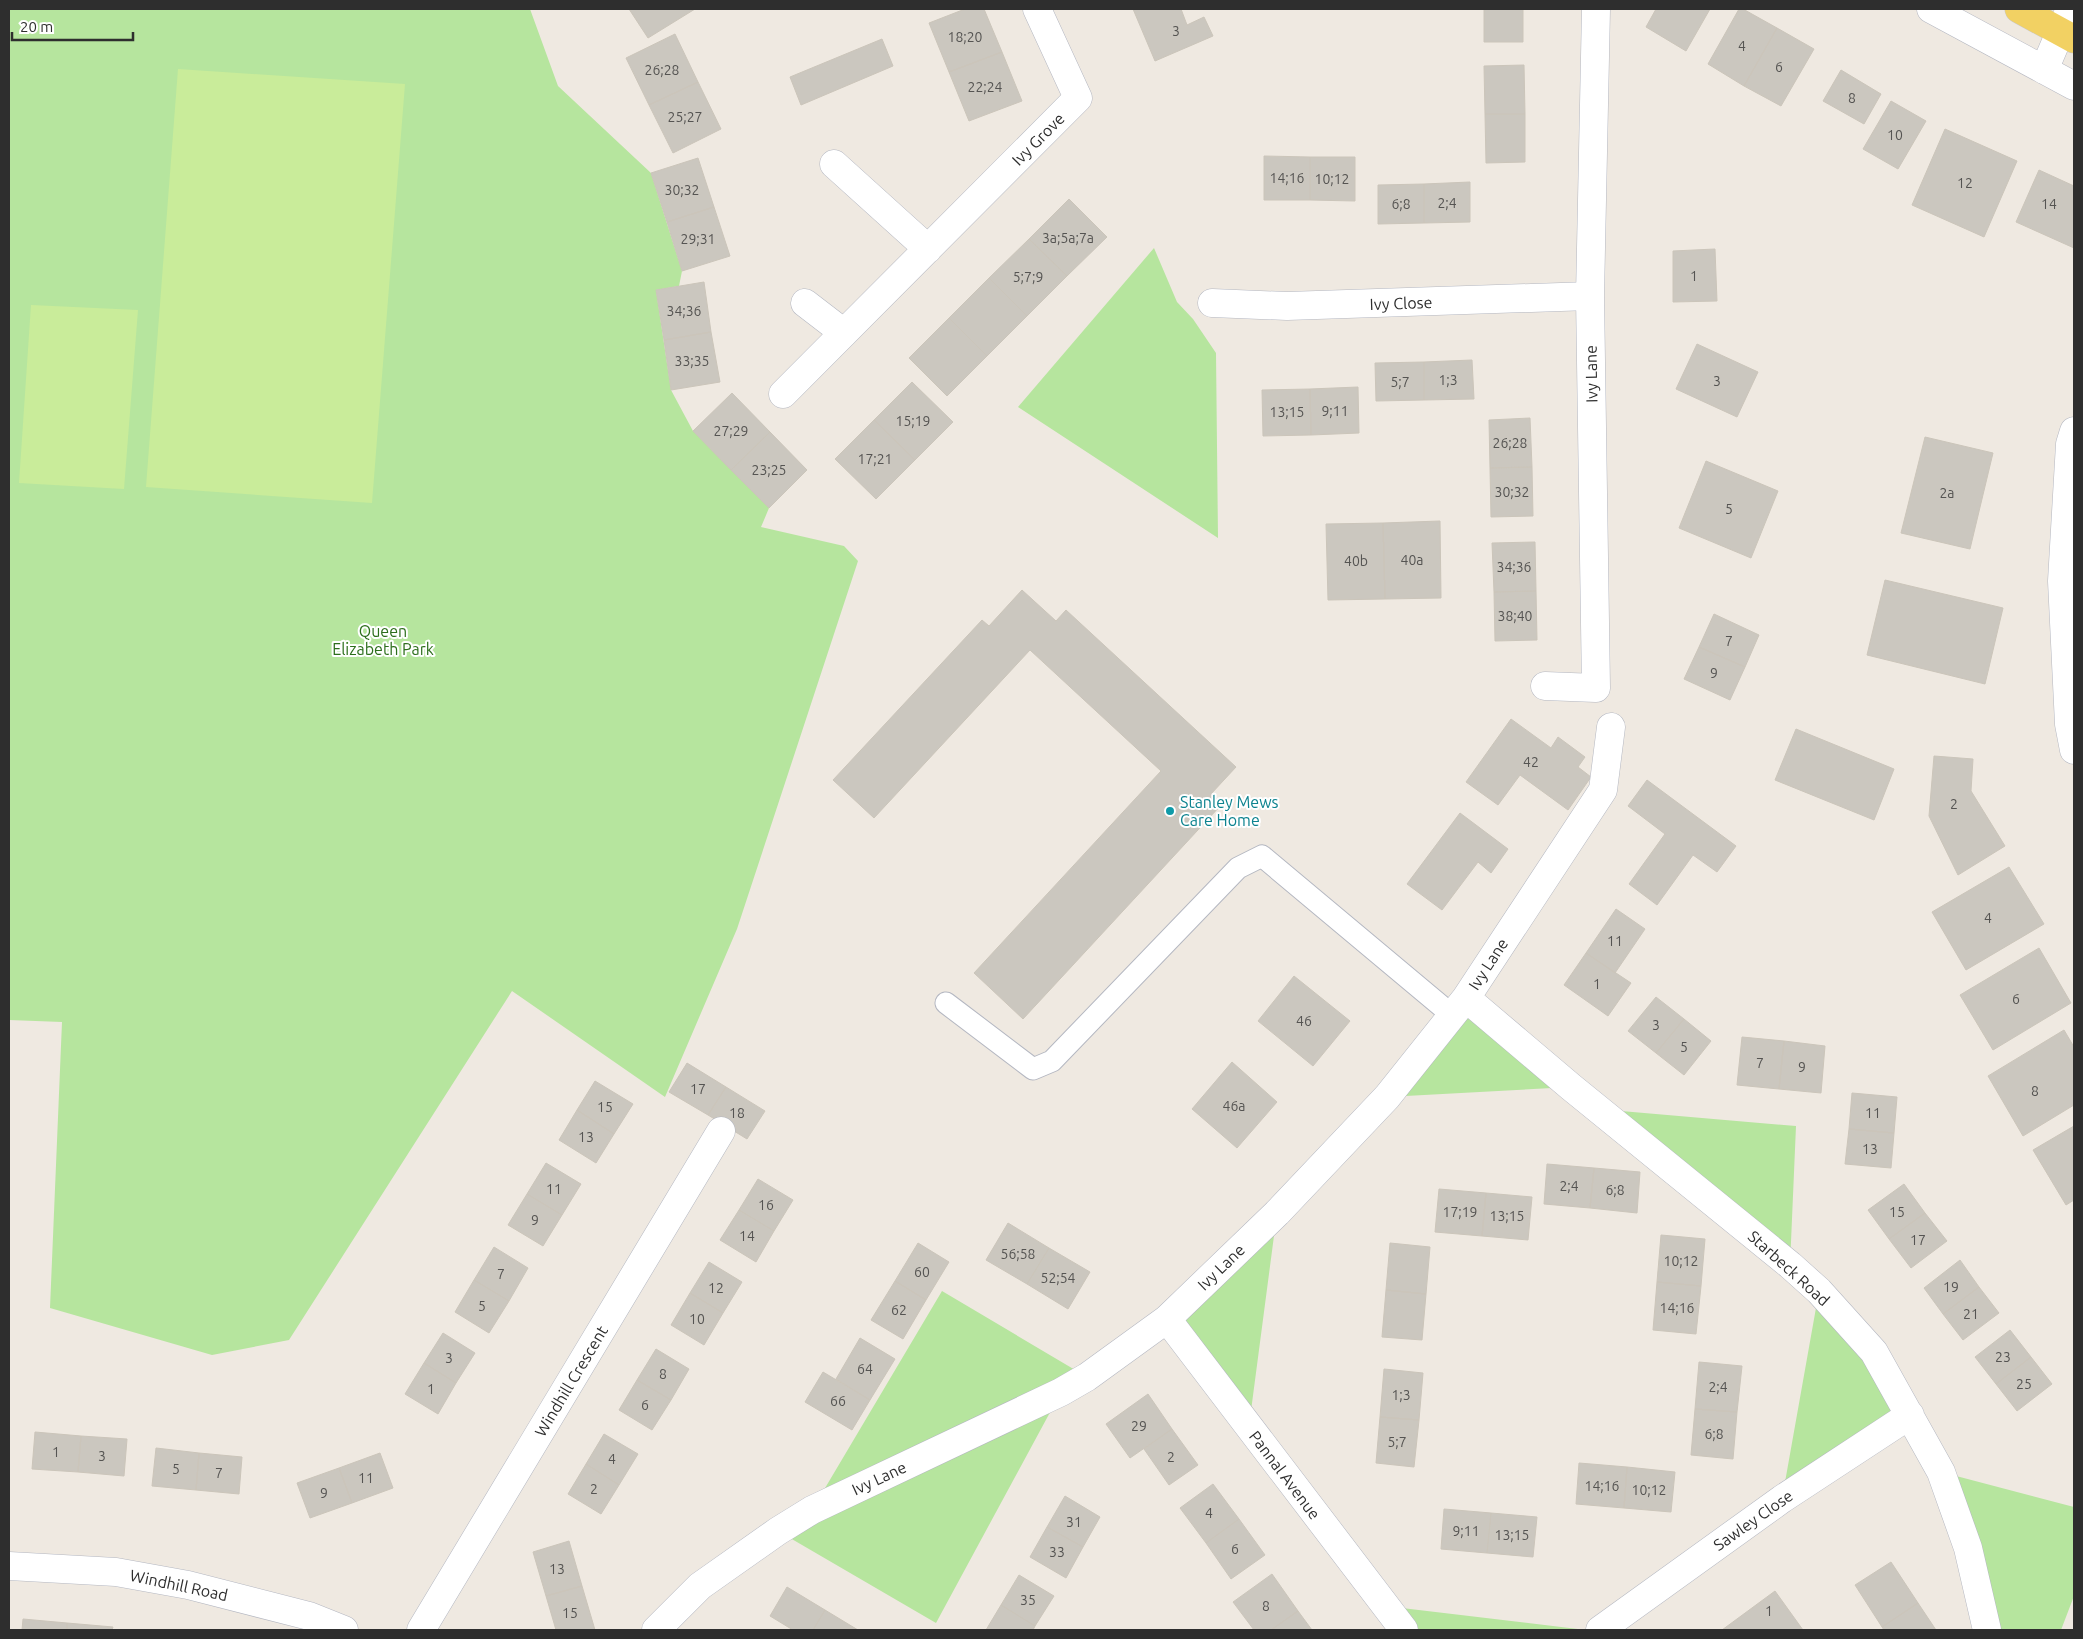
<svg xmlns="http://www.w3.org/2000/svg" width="2083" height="1639" viewBox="0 0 2083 1639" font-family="Ubuntu,sans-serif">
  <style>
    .green { fill: #b6e59e }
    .pitch { fill: #c9ec9a }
    .building { fill: #cbc7bf; stroke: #cbc5ba }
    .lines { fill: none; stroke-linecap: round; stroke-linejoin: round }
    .lane-casing { stroke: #b4b7c1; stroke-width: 23 }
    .street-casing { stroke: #b4b7c1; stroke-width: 29 }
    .secondary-casing { stroke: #b4b7c1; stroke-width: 29 }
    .primary-casing { stroke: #c9c9c9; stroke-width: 29 }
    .lane { stroke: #fff; stroke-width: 21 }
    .street { stroke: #fff; stroke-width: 28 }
    .secondary { stroke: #fff; stroke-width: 28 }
    .primary { stroke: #f2d163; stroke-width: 28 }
    .culture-dot { fill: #0f9aa8; stroke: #fff; stroke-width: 2 }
    .labels { text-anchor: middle; stroke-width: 4; stroke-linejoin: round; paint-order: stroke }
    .number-label { font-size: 14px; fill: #555452 }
    .street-label { font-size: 16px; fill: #2e2e2e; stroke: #fff }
    .park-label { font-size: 16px; fill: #2c6e1b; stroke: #fff }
    .culture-label { font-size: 16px; fill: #0d838f; stroke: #fff; text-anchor: start }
  </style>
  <rect width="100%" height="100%" fill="#efe9e1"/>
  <!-- green -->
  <path class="green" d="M9,9H530L558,86L651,173L682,271L679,286L656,290L671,390L693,431L769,508L761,527L844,546L858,561L737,929L665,1097L512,991L289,1340L212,1355L50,1308L62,1022L9,1020Z
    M1154,248L1177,302L1193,319L1216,353L1218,538L1018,407Z
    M1466,998L1571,1087L1387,1097Z
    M1598,1109L1796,1126L1790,1265Z
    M1277,1213L1249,1426L1167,1319Z
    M942,1291L1087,1377L1061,1392L936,1623L778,1531L812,1510Z
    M1819,1291L1910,1415L1782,1499Z
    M1941,1472L2074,1507V1596L2061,1630H1987Z
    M1385,1606L1586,1630H1404Z"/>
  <!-- pitch -->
  <path class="pitch" d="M178,69L405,84L372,503L146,487Z
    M31,305L138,310L124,489L19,483Z"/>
  <!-- building -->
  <path class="building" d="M629,9H695L648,38Z
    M965,9H984L1002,52L949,72L929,23Z
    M1133,9H1181L1187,25L1204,17L1213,36L1155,61Z
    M1484,9H1523V42H1484Z
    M1656,9H1710L1686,51L1646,27Z
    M1739,9H1743L1777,28L1744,86L1708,64Z
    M1777,28L1814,49L1781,106L1744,86Z
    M675,34L698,82L649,105L626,58Z
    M882,39L893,66L801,105L790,77Z
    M1002,52L1022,101L969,121L949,72Z
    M1524,65L1525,114H1485L1484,66Z
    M1841,70L1881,94L1864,124L1823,101Z
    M698,82L721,129L673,153L649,105Z
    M1891,101L1926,121L1898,169L1863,149Z
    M1485,114H1525V162L1486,163Z
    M1945,129L2017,161L1984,237L1912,205Z
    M1264,156L1310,157V200H1264Z
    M1310,157H1355V201L1310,200Z
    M698,158L714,207L667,222L651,173Z
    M2039,170L2074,186V248L2016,222Z
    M1470,182V222L1424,223V184Z
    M1424,184V223L1378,224V185Z
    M1069,199L1107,237L1067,276L1029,239Z
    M714,207L730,256L682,271L667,222Z
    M1029,239L1067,276L1027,316L989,278Z
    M1715,249L1717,301L1673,302V251Z
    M989,278L1027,316L987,356L949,318Z
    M704,282L711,332L664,340L656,290Z
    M949,318L987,356L947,396L909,358Z
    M711,332L720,382L671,390L664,340Z
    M1697,344L1758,372L1737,417L1676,389Z
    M1472,360L1474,399L1424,400V362Z
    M1424,362V400L1376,401L1375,363Z
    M912,382L953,422L915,460L874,420Z
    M1358,387L1359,433L1311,435L1310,389Z
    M1310,389L1311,435L1263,436L1262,390Z
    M732,393L770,432L731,470L693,431Z
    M1530,418L1532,467L1490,468L1489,420Z
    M874,420L915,460L876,499L835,459Z
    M770,432L807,470L769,508L731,470Z
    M1925,437L1993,453L1970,549L1901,533Z
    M1706,461L1778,491L1751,558L1679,528Z
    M1532,467L1533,516L1491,517L1490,468Z
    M1440,521L1441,598L1385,599L1383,523Z
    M1383,523L1385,599L1328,600L1326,524Z
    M1535,542L1536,591L1494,592L1492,543Z
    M1885,580L2003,608L1985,684L1867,655Z
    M1022,590L1056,621L1066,610L1236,767L1211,794L1222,804L1023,1019L974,973L1161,771L1030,650L874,818L833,780L982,620L989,626Z
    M1536,591L1537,640L1495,641L1494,592Z
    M1714,614L1759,635L1745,667L1699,647Z
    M1699,647L1745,667L1730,700L1684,679Z
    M1511,719L1551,748L1558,737L1585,757L1578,767L1591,777L1568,810L1520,775L1498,805L1466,782Z
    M1796,729L1894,769L1874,820L1775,780Z
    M1934,756L1973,759L1971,791L2005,846L1958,875L1929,816Z
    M1647,780L1736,846L1717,872L1693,855L1657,905L1629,884L1665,834L1628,806Z
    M1460,813L1508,849L1491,873L1478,862L1442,910L1407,884Z
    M2009,867L2044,924L1966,970L1932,912Z
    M1616,909L1645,929L1615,973L1586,953Z
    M2039,948L2071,1003L1993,1050L1960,995Z
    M1586,953L1631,983L1608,1016L1564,985Z
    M1294,976L1350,1021L1313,1066L1258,1021Z
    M1656,997L1684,1019L1656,1053L1628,1031Z
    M1684,1019L1711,1041L1684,1075L1656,1053Z
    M2064,1030L2074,1047V1105L2023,1136L1988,1076Z
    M1742,1037L1784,1041L1779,1089L1737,1085Z
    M1784,1041L1825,1046L1821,1093L1779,1089Z
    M1232,1062L1277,1102L1237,1148L1192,1109Z
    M687,1063L726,1087L708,1115L669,1092Z
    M595,1081L633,1104L614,1134L577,1110Z
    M726,1087L765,1111L747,1139L708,1115Z
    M1852,1093L1897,1097L1894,1133L1849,1129Z
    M577,1110L614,1134L596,1163L559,1140Z
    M2074,1126V1200L2066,1205L2033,1150Z
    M1849,1129L1894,1133L1891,1168L1845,1164Z
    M546,1163L581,1184L562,1215L527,1194Z
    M1547,1164L1594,1168L1590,1208L1544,1204Z
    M1594,1168L1640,1172L1637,1213L1590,1208Z
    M758,1179L793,1200L774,1231L739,1210Z
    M1904,1184L1925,1213L1889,1239L1868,1210Z
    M1439,1189L1486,1193L1482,1236L1435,1232Z
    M1486,1193L1532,1197L1528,1240L1482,1236Z
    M527,1194L562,1215L543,1246L508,1225Z
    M739,1210L774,1231L756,1262L720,1240Z
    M1925,1213L1947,1241L1911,1268L1889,1239Z
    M1008,1223L1049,1248L1027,1284L986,1260Z
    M1661,1235L1705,1239L1701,1286L1657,1282Z
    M918,1243L949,1262L926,1300L895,1281Z
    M1390,1243L1430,1247L1426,1294L1386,1290Z
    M494,1247L528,1268L509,1301L474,1280Z
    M1049,1248L1090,1272L1068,1309L1027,1284Z
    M1960,1260L1979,1287L1943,1314L1924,1288Z
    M709,1262L742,1282L723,1313L690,1293Z
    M474,1280L509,1301L489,1333L455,1312Z
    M895,1281L926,1300L903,1339L871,1320Z
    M1657,1282L1701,1286L1696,1334L1653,1330Z
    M1979,1287L1999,1313L1963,1340L1943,1314Z
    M1386,1290L1426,1294L1422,1340L1382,1337Z
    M690,1293L723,1313L704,1345L671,1325Z
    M2010,1330L2031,1357L1996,1384L1975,1357Z
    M443,1333L475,1353L456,1383L424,1363Z
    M860,1338L895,1359L870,1400L836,1379Z
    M656,1349L689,1369L671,1400L637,1380Z
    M2031,1357L2052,1384L2017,1411L1996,1384Z
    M1699,1362L1742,1366L1737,1412L1695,1409Z
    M424,1363L456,1383L438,1414L405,1394Z
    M1384,1369L1423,1373L1419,1420L1380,1417Z
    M823,1372L870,1400L852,1430L805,1402Z
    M637,1380L671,1400L652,1430L619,1410Z
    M1148,1394L1172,1429L1130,1458L1106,1424Z
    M1695,1409L1737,1412L1733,1459L1691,1455Z
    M1380,1417L1419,1420L1414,1467L1376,1463Z
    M1172,1429L1198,1465L1169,1485L1144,1449Z
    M35,1432L81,1436L78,1472L32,1469Z
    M604,1434L638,1454L619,1485L586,1464Z
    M81,1436L127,1439L124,1476L78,1472Z
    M156,1448L199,1453L196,1490L152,1486Z
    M199,1453L242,1457L239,1494L196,1490Z
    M380,1453L393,1488L352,1503L339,1468Z
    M1579,1463L1627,1467L1624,1508L1576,1504Z
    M586,1464L619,1485L601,1514L568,1494Z
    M1627,1467L1675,1472L1671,1512L1624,1508Z
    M339,1468L352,1503L310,1518L297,1483Z
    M1213,1484L1239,1519L1206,1543L1180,1508Z
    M1065,1496L1100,1517L1083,1547L1047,1527Z
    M1444,1509L1491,1513L1487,1553L1441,1549Z
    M1491,1513L1537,1517L1533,1557L1487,1553Z
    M1239,1519L1265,1555L1231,1579L1206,1543Z
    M1047,1527L1083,1547L1066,1578L1030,1557Z
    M569,1541L582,1586L546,1596L533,1552Z
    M1891,1562L1918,1603L1882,1627L1855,1585Z
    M1272,1574L1298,1611L1271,1630H1254L1233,1602Z
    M1019,1575L1054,1596L1035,1626L1001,1605Z
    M582,1586L595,1630H556L546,1596Z
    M787,1587L825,1610L813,1630H793L770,1616Z
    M1775,1591L1803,1630H1722Z
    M1918,1603L1936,1630H1884L1882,1627Z
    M1001,1605L1035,1626L1033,1630H986Z
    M825,1610L858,1630H813Z
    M1298,1611L1312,1630H1271Z
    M23,1619L67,1623V1630H22Z
    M67,1623L113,1627L112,1630H67Z"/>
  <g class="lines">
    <defs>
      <path id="lane" d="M946,1003L1033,1069L1052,1061L1238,868L1262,856L1452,1015"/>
      <path id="street" d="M1931,9L2074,86
        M2044,70L2070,9
        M834,164L928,249
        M805,303L844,333
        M1212,303L1287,306L1590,296
        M783,394L1078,98L1037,9
        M2074,431L2070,444L2062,581L2069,724L2074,750
        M1545,686L1596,688L1590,296L1596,9
        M1466,998L1571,1087L1790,1265L1819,1291L1874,1352L1941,1472L1968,1548L1987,1630
        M1167,1319L1404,1630
        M421,1630L721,1131
        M656,1630L700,1586L778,1531L812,1510L1061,1392L1087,1377L1167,1319L1277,1213L1387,1097L1466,998L1603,790L1611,727
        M1600,1630L1782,1499L1910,1415"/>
      <path id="secondary" d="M9,1566L116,1572L188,1585L309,1616L344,1630"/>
      <path id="primary" d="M2019,9L2074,39"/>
    </defs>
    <!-- lane casing -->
    <use href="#lane" class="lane-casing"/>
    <!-- street casing -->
    <use href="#street" class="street-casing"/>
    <!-- secondary casing -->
    <use href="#secondary" class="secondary-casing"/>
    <!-- primary casing -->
    <use href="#primary" class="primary-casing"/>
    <!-- lane -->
    <use href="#lane" class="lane"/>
    <!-- street -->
    <use href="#street" class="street"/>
    <!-- secondary -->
    <use href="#secondary" class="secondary"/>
    <!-- primary -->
    <use href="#primary" class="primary"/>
  </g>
  <!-- markers -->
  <circle class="culture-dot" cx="1170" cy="811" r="5"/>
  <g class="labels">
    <!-- number labels -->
    <g class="number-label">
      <text x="1176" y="36">3</text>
      <text x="965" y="42">18;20</text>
      <text x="1742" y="51">4</text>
      <text x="1779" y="72">6</text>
      <text x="662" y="75">26;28</text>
      <text x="985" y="92">22;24</text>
      <text x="1852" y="103">8</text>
      <text x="685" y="122">25;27</text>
      <text x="1895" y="140">10</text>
      <text x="1287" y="183">14;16</text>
      <text x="1332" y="184">10;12</text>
      <text x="1965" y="188">12</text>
      <text x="682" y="195">30;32</text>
      <text x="1447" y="208">2;4</text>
      <text x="1401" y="209">6;8</text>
      <text x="2049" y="209">14</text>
      <text x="1068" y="243">3a;5a;7a</text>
      <text x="698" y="244">29;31</text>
      <text x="1694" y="281">1</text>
      <text x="1028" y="282">5;7;9</text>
      <text x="684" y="316">34;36</text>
      <text x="692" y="366">33;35</text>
      <text x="1448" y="385">1;3</text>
      <text x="1717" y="386">3</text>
      <text x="1400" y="387">5;7</text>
      <text x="1335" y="416">9;11</text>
      <text x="1287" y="417">13;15</text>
      <text x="913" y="426">15;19</text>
      <text x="731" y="436">27;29</text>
      <text x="1510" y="448">26;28</text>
      <text x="875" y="464">17;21</text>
      <text x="769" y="475">23;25</text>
      <text x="1512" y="497">30;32</text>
      <text x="1947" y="498">2a</text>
      <text x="1729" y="514">5</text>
      <text x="1412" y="565">40a</text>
      <text x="1356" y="566">40b</text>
      <text x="1514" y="572">34;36</text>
      <text x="1515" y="621">38;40</text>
      <text x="1729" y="646">7</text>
      <text x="1714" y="678">9</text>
      <text x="1531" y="767">42</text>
      <text x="1954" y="809">2</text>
      <text x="1988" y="923">4</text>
      <text x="1615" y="946">11</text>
      <text x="1597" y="989">1</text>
      <text x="2016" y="1004">6</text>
      <text x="1304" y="1026">46</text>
      <text x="1656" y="1030">3</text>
      <text x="1684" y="1052">5</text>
      <text x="1760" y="1068">7</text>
      <text x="1802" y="1072">9</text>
      <text x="698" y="1094">17</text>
      <text x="2035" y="1096">8</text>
      <text x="1234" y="1111">46a</text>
      <text x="605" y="1112">15</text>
      <text x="737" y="1118">18</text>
      <text x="1873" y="1118">11</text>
      <text x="586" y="1142">13</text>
      <text x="1870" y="1154">13</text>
      <text x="1569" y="1191">2;4</text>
      <text x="554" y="1194">11</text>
      <text x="1615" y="1195">6;8</text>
      <text x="766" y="1210">16</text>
      <text x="1460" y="1217">17;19</text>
      <text x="1897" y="1217">15</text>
      <text x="1507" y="1221">13;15</text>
      <text x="535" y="1225">9</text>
      <text x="747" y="1241">14</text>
      <text x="1918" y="1245">17</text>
      <text x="1018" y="1259">56;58</text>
      <text x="1681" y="1266">10;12</text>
      <text x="922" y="1277">60</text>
      <text x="501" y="1279">7</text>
      <text x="1058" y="1283">52;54</text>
      <text x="1951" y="1292">19</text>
      <text x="716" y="1293">12</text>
      <text x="482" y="1311">5</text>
      <text x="1677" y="1313">14;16</text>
      <text x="899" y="1315">62</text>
      <text x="1971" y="1319">21</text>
      <text x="697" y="1324">10</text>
      <text x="2003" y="1362">23</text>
      <text x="449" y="1363">3</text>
      <text x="865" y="1374">64</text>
      <text x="663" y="1379">8</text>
      <text x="2024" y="1389">25</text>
      <text x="1718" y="1392">2;4</text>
      <text x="431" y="1394">1</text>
      <text x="1401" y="1400">1;3</text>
      <text x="838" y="1406">66</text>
      <text x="645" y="1410">6</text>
      <text x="1139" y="1431">29</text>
      <text x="1714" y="1439">6;8</text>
      <text x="1397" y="1447">5;7</text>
      <text x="56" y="1457">1</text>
      <text x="102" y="1461">3</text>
      <text x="1171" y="1462">2</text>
      <text x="612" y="1464">4</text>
      <text x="176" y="1474">5</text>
      <text x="219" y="1478">7</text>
      <text x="366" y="1483">11</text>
      <text x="1602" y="1491">14;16</text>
      <text x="594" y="1494">2</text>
      <text x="1649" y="1495">10;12</text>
      <text x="324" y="1498">9</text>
      <text x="1209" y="1518">4</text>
      <text x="1074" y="1527">31</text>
      <text x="1466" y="1536">9;11</text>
      <text x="1512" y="1540">13;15</text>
      <text x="1235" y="1554">6</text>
      <text x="1057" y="1557">33</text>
      <text x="557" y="1574">13</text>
      <text x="1028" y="1605">35</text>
      <text x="1266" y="1611">8</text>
      <text x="1769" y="1616">1</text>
      <text x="570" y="1618">15</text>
    </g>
    <!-- street labels -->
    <g class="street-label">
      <text transform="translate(1038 139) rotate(-45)" y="6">Ivy Grove</text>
      <text transform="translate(1401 303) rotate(-2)" y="6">Ivy Close</text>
      <text transform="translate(1591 374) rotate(-91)" y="6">Ivy Lane</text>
      <text transform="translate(1488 964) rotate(-57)" y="6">Ivy Lane</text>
      <text transform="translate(1221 1267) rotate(-44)" y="6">Ivy Lane</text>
      <text transform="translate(1789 1268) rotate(42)" y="6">Starbeck Road</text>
      <text transform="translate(571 1381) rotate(-59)" y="6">Windhill Crescent</text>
      <text transform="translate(1285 1475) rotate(53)" y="6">Pannal Avenue</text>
      <text transform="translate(879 1478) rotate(-25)" y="6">Ivy Lane</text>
      <text transform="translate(1753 1520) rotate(-35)" y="6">Sawley Close</text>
      <text transform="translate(179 1585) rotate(12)" y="6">Windhill Road</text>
    </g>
    <!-- park labels -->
    <g class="park-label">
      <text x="383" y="637">Queen<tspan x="383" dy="18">Elizabeth Park</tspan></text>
    </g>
    <!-- culture labels -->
    <g class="culture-label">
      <text x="1180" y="808">Stanley Mews<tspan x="1180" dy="18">Care Home</tspan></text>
    </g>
  </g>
  <!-- border -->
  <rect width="2083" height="1639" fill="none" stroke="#2e2e2e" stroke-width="20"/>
  <!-- scale -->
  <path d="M12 32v8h121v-8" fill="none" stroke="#2e2e2e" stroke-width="2.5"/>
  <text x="20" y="32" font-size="15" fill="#2e2e2e" stroke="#ffffff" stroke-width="4" paint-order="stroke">20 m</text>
</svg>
